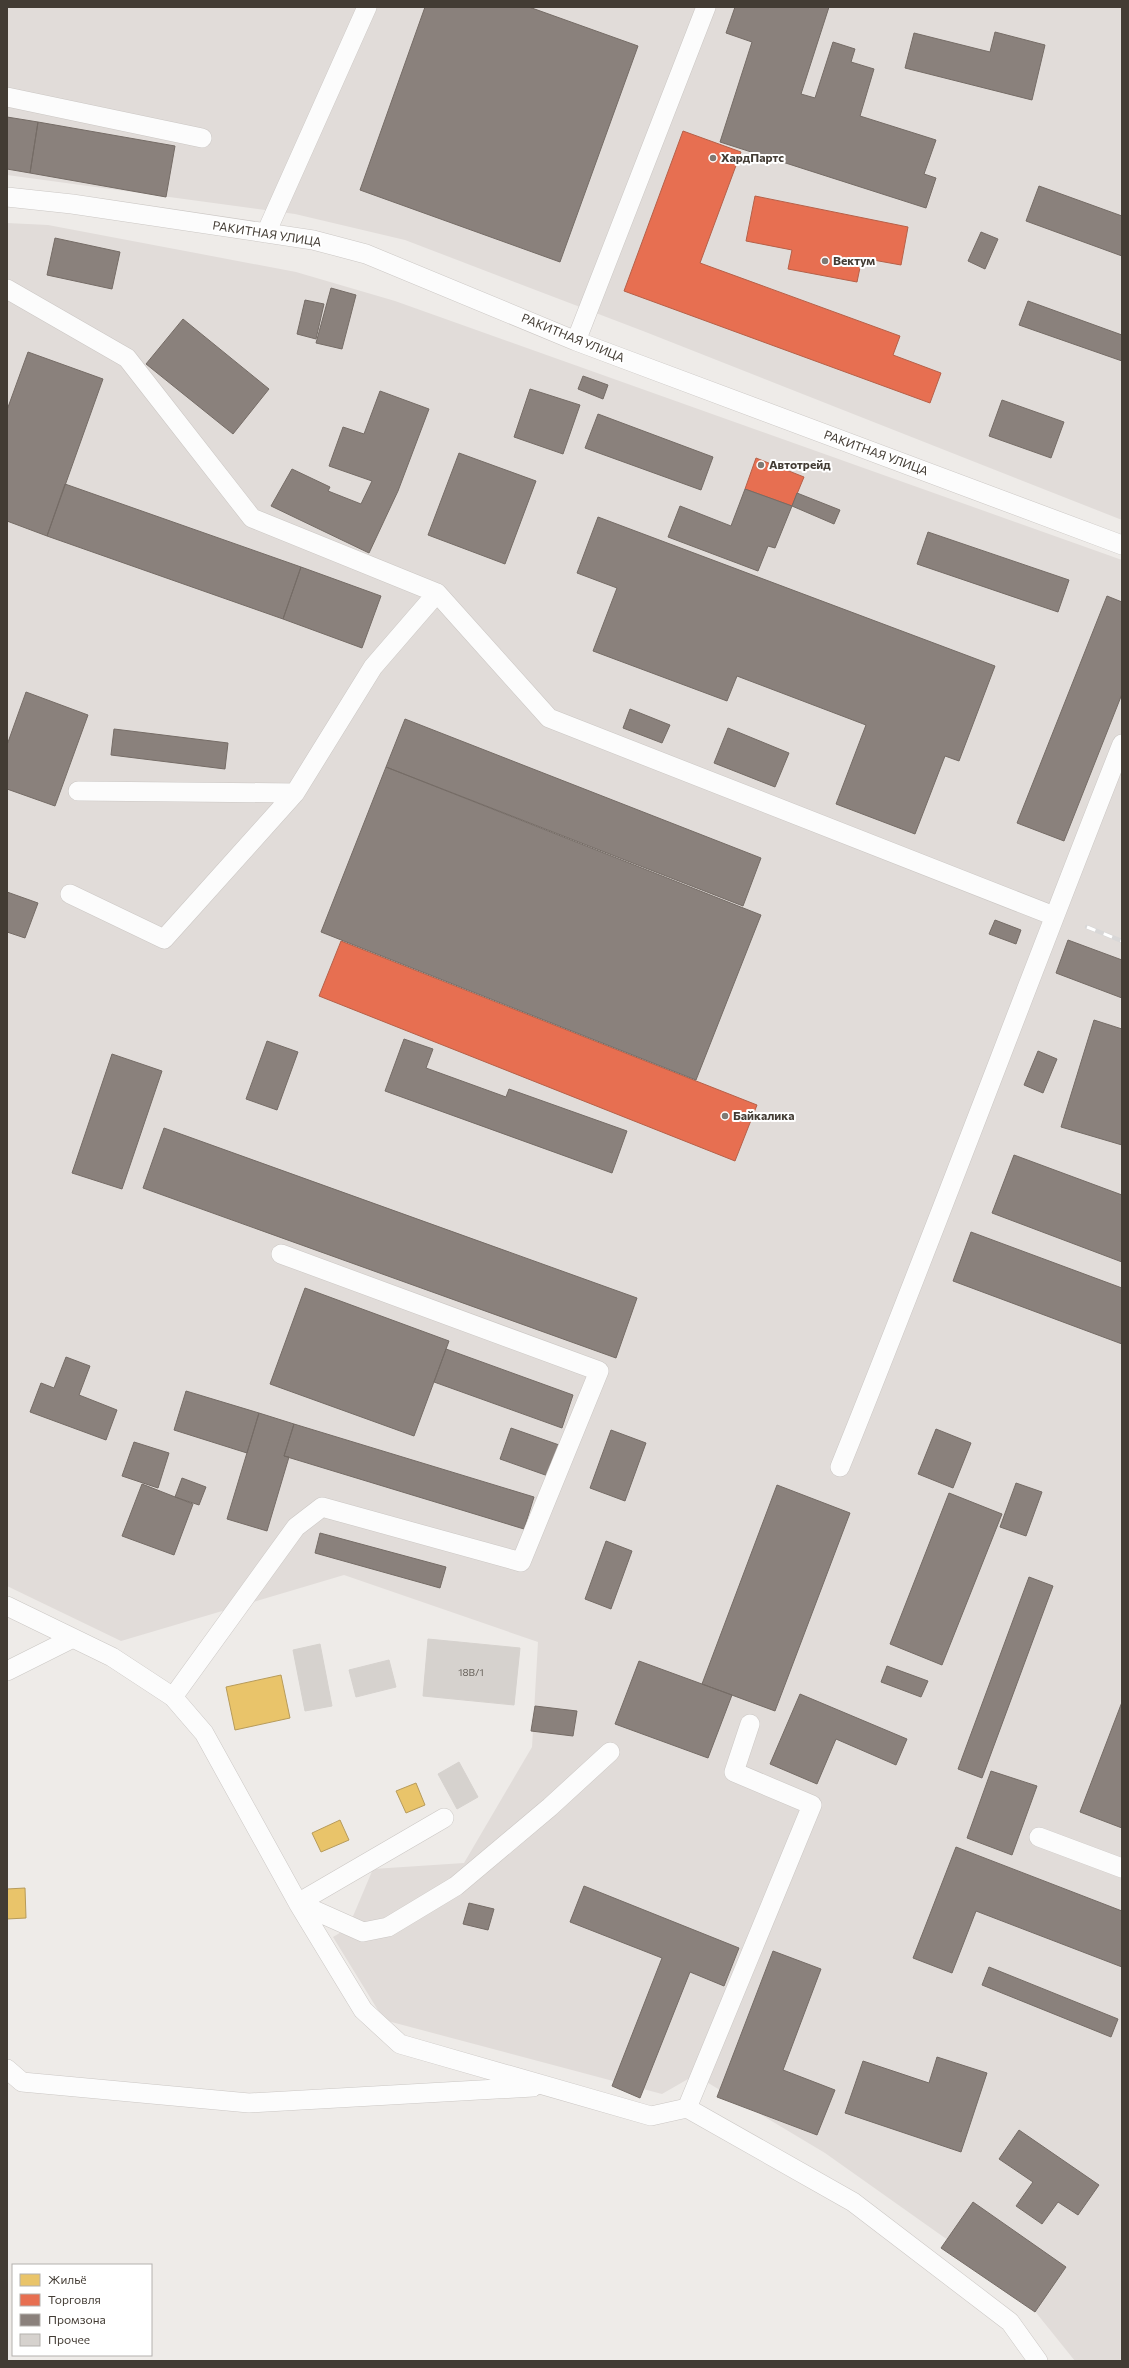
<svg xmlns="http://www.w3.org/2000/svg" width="1129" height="2368" viewBox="0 0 1129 2368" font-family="Commissioner,sans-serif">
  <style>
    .industrial { fill: #e1dcd9 }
    .homes { fill: #e9c46a; stroke: #b79b5a }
    .shops { fill: #e76f51; stroke: #b66048 }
    .industry { fill: #8a817c; stroke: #756c66 }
    .building { fill: #d6d2ce; stroke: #d6d2ce }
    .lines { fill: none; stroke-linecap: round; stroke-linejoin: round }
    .minor-casing { stroke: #cbc7c4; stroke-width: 20 }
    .minor { stroke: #fcfcfc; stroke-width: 19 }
    .rail-casing { stroke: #d8d7d7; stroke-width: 4.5 }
    .rail { stroke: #fff; stroke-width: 3; stroke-dasharray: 9; stroke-linecap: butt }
    .poi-dot { fill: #7f7973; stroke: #fff; stroke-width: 1.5 }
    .labels { text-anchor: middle; stroke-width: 4; stroke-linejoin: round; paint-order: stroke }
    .number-label { font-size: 10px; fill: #69635c }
    .poi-label { font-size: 12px; font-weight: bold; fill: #433c34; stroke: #fff; text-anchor: start }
    .street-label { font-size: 12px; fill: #433c34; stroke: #fff }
  </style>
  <rect width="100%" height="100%" fill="#eeebe8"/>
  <!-- industrial -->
  <path class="industrial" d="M7,7H1122V520L643,331L405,240L295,214L7,175Z
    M7,223L48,225L296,272L395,301L1122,560V2361H1075L1017,2289L825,2153L695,2075L662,2094L384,2020L333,1937L348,1928L373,1869L464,1863L532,1747L538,1642L344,1575L121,1641L7,1586Z"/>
  <!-- homes -->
  <path class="homes" d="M281,1675L290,1718L235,1730L226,1687Z
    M416,1783L425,1805L406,1813L396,1791Z
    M340,1820L349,1840L321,1852L312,1833Z
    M25,1888L26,1918L7,1919V1889Z"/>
  <!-- shops -->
  <path class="shops" d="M683,131L741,152L700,263L900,336L893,355L941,373L930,403L624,291Z
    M755,196L908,227L901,265L862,258L857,282L788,269L792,250L746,241Z
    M756,458L804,477L792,506L745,489Z
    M341,941L757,1105L735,1161L319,996Z"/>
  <!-- industry -->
  <path class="industry" d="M425,7H529L638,46L560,262L360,190Z
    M735,7H829L801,94L815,98L833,42L855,49L851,62L874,69L860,116L936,140L924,174L936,178L926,208L720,142L752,42L726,33Z
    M995,32L1045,45L1032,100L905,68L914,33L990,52Z
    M7,117L38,122L30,173L7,169Z
    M38,122L175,146L166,197L30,173Z
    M1039,186L1122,216V256L1026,221Z
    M981,232L998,239L985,269L968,261Z
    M55,238L120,252L112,289L47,275Z
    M331,288L356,295L342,349L316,343Z
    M305,300L324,304L316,339L297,334Z
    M1028,301L1122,335V361L1019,325Z
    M183,319L269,389L233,434L146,364Z
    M28,352L103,379L47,536L7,521V410Z
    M583,376L608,385L603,399L578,389Z
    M530,389L580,405L563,454L514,437Z
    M380,391L429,409L398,491L369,553L271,506L292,469L330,487L328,491L361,504L372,481L329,466L343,427L364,434Z
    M1002,400L1064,422L1051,458L989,436Z
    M598,414L713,457L701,490L585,448Z
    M459,453L536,481L505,564L428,535Z
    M65,484L301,567L283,619L47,536Z
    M745,489L792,506L775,548L768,546L758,571L668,537L680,506L731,526Z
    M797,493L840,510L834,524L792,506Z
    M598,517L995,666L959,761L945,756L915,834L836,804L866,725L737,676L727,701L593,651L617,588L577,573Z
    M928,532L1069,580L1058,612L917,564Z
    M301,567L381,596L362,648L283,619Z
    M1107,596L1122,602V694L1064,841L1017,823Z
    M26,692L88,715L55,806L7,789V745Z
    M630,709L670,725L662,743L623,728Z
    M405,719L761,858L743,906L386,767Z
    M728,728L789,753L775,787L714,763Z
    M114,729L228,743L225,769L111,755Z
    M386,767L761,915L696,1080L321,932Z
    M7,892L38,903L25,938L7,932Z
    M995,920L1021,930L1016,944L989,934Z
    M1068,940L1122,960V998L1056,973Z
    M1094,1020L1122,1029V1145L1061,1127Z
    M404,1039L433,1049L426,1068L506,1097L509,1089L627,1131L612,1173L385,1091Z
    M267,1041L298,1052L277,1110L246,1099Z
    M1038,1051L1057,1059L1043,1093L1024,1085Z
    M112,1054L162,1071L122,1189L72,1173Z
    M164,1128L637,1298L616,1358L143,1188Z
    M1014,1155L1122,1195V1262L992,1213Z
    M971,1232L1122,1288V1344L953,1281Z
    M305,1288L449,1341L414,1436L270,1384Z
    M446,1349L573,1395L562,1428L434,1382Z
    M66,1357L90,1366L79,1395L117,1410L106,1440L30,1412L41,1383L54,1388Z
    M186,1391L259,1413L247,1453L174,1430Z
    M259,1413L294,1424L284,1456L289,1457L267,1531L227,1519Z
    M294,1424L534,1497L524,1529L284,1456Z
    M511,1428L562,1446L551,1477L500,1459Z
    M936,1429L971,1443L953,1488L918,1474Z
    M611,1430L646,1443L625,1501L590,1488Z
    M134,1442L169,1453L158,1488L122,1476Z
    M182,1478L206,1487L199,1505L175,1497Z
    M1016,1483L1042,1492L1026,1536L1000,1527Z
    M142,1484L193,1504L174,1555L122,1536Z
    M777,1485L850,1513L775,1711L702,1684Z
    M949,1493L1002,1514L942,1665L890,1644Z
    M320,1533L446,1567L440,1588L315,1553Z
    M606,1541L632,1551L611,1609L585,1599Z
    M1029,1577L1053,1586L982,1778L958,1769Z
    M639,1661L732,1695L708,1758L615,1724Z
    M887,1666L928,1681L921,1697L881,1682Z
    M800,1694L907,1739L896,1765L836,1739L817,1784L770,1764Z
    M1122,1702V1828L1080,1812Z
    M535,1706L577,1711L573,1736L531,1731Z
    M991,1771L1037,1786L1012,1855L967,1838Z
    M956,1847L1122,1911V1967L976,1911L952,1973L913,1958Z
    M584,1886L739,1948L724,1986L690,1972L640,2098L612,2086L662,1958L570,1922Z
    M469,1903L494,1909L488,1930L463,1924Z
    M773,1951L821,1969L783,2070L835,2090L817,2135L717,2097Z
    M989,1967L1118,2019L1111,2037L982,1985Z
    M937,2057L987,2073L961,2152L845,2113L863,2061L929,2083Z
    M1019,2130L1099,2185L1078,2215L1058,2202L1042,2224L1016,2206L1033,2182L999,2159Z
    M973,2202L1066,2267L1035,2312L941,2248Z"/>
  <!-- building -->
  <path class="building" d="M428,1639L520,1648L514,1705L423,1696Z
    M320,1644L332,1706L305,1711L293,1650Z
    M389,1660L396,1687L356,1697L349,1670Z
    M459,1762L478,1797L457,1809L438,1774Z"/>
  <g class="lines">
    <defs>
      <path id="minor" d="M7,97L202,138
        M7,197L72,204L313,240L366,254L576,341L1122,545
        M266,233L367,7
        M7,289L127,358L252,518L437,593L549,718L1054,916
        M576,341L706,7
        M78,791L295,793L373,667L437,593
        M70,894L164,939L295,793
        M840,1467C937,1227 1027,984 1122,744
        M7,1606L112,1657L173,1697L204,1733L298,1903L363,2010L400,2044L651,2116L687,2108L853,2202L1010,2322L1038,2361
        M7,1671L73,1638
        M173,1697L296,1527L322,1507L521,1562L599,1371L281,1254
        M1039,1837L1122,1868
        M298,1903L363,1932L388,1927L456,1886L550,1807L610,1752
        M298,1903L444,1818
        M7,2069L22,2082L249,2103L533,2087
        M687,2108L812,1805L734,1772L750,1724"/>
    </defs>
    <!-- minor casing -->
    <use href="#minor" class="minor-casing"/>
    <!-- minor -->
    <use href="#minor" class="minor"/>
    <defs>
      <path id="rail" d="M1087,927L1122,941"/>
    </defs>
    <!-- rail casing -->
    <use href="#rail" class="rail-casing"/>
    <!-- rail -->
    <use href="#rail" class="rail"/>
  </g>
  <!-- markers -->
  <g class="poi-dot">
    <circle cx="713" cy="158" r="4"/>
    <circle cx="825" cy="261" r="4"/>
    <circle cx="761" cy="465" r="4"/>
    <circle cx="725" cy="1116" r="4"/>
  </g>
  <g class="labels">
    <!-- number labels -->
    <g class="number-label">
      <text x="471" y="1676">18В/1</text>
    </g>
    <!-- poi labels -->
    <g class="poi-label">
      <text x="721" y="162">ХардПартс</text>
      <text x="833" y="265">Вектум</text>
      <text x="769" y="469">Автотрейд</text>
      <text x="733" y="1120">Байкалика</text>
    </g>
    <!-- street labels -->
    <g class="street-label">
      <text transform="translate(267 234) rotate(9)" y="4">РАКИТНАЯ УЛИЦА</text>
      <text transform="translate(573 338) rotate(22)" y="4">РАКИТНАЯ УЛИЦА</text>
      <text transform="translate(876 453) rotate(20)" y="4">РАКИТНАЯ УЛИЦА</text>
    </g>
  </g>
  <!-- border -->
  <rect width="1129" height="2368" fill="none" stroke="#433c34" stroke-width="16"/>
  <!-- legend -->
  <rect x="12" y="2264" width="140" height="92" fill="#ffffff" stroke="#b4b1ae"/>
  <rect x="20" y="2274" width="20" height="12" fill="#e9c46a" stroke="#b4b1ae"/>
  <text x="48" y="2284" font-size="12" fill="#433c34">Жильё</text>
  <rect x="20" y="2294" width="20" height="12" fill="#e76f51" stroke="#b4b1ae"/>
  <text x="48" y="2304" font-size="12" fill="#433c34">Торговля</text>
  <rect x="20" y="2314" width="20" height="12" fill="#8a817c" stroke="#b4b1ae"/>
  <text x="48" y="2324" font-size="12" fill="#433c34">Промзона</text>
  <rect x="20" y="2334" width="20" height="12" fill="#d6d2ce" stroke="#b4b1ae"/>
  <text x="48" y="2344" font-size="12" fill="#433c34">Прочее</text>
</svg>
